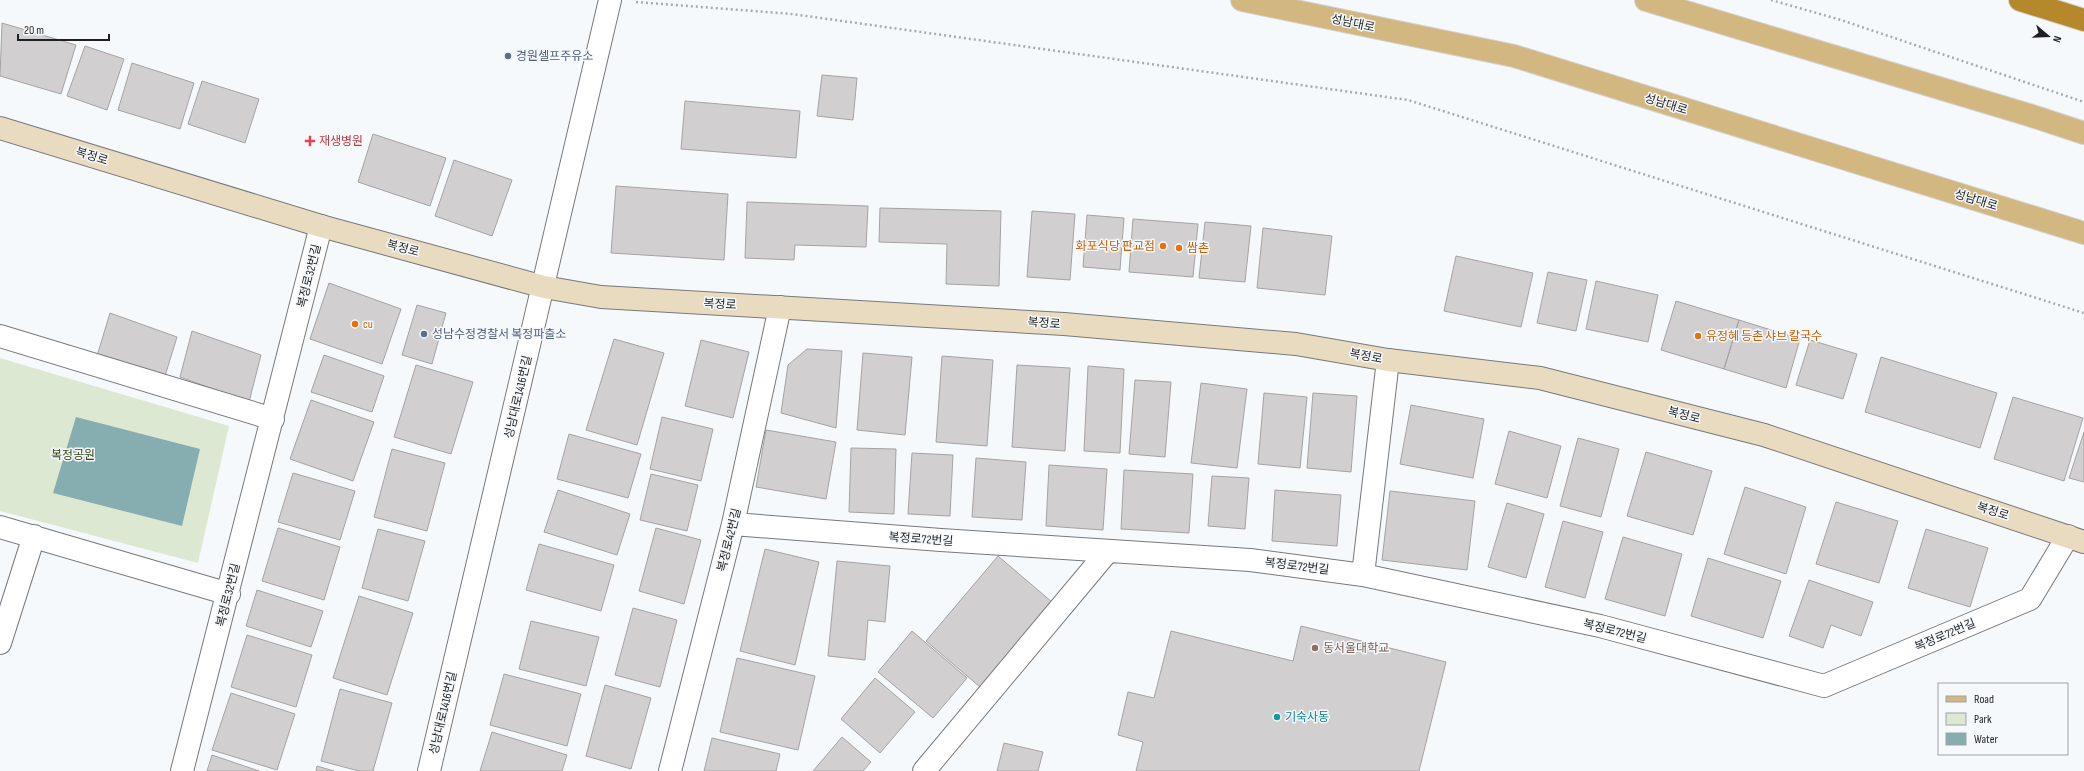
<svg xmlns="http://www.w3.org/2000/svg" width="2084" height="771" viewBox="0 0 2084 771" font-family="'Sofia Sans Condensed','Noto Sans KR',sans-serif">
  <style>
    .green { fill: #dde8d2 }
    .water { fill: #86aeb1 }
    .building { fill: #d2cfd1; stroke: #a5a2a3 }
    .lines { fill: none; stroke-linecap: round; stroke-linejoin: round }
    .street-casing { stroke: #77797b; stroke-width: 24 }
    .secondary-casing { stroke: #77797b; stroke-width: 24 }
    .primary-casing { stroke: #d2d2d3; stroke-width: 24 }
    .highway-casing { stroke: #d2d2d3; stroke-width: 24 }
    .path { stroke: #a8aaac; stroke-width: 2.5; stroke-dasharray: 2 3; stroke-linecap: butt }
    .street { stroke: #fff; stroke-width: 22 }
    .secondary { stroke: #e8dbbf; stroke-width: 22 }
    .primary { stroke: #d2b880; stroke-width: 22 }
    .highway { stroke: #b4882b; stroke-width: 22 }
    .service-dot { fill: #5c6f8a; stroke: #f6f9fc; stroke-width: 1.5 }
    .health-dot { fill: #e0444e; stroke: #f6f9fc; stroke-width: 1.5 }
    .food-dot { fill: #e8710a; stroke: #f6f9fc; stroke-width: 1.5 }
    .education-dot { fill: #8d6e63; stroke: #f6f9fc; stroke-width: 1.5 }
    .culture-dot { fill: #0f9aa8; stroke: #f6f9fc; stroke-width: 1.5 }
    .labels { text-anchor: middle; stroke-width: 3; stroke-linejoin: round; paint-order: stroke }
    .street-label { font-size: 12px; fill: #1f2021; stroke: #f6f9fc }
    .service-label { font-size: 12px; fill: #4e5e75; stroke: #f6f9fc; text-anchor: start }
    .health-label { font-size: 12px; fill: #be3a42; stroke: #f6f9fc; text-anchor: start }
    .food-label { font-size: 12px; fill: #c56008; stroke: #f6f9fc; text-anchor: start }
    .park-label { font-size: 12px; fill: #344618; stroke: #f6f9fc }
    .education-label { font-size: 12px; fill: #785e54; stroke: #f6f9fc; text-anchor: start }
    .culture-label { font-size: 12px; fill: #0d838f; stroke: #f6f9fc; text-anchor: start }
  </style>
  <rect width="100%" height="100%" fill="#f6f9fc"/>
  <!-- green -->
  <path class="green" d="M0,358L229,426L198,563L0,511Z"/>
  <!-- water -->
  <path class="water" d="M76,417L200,449L182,526L53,493Z"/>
  <!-- building -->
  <path class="building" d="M2,23L76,45L61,94L0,76Z
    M85,46L124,59L107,110L67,96Z
    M132,63L194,83L180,129L118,110Z
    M822,75L857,78L853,120L817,116Z
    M202,81L259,99L245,143L188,124Z
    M685,101L800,111L796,158L681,149Z
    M373,134L446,158L430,206L358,182Z
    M454,160L512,180L492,236L435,216Z
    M616,186L728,194L724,260L611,253Z
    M747,202L868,206L866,247L795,245L794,260L745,258Z
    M880,208L1001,211L999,286L946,284L947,244L879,242Z
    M1032,211L1075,214L1070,280L1027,277Z
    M1087,215L1124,218L1120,270L1083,267Z
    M1133,219L1198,224L1193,277L1129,272Z
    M1205,222L1251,226L1245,282L1199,278Z
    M1263,228L1332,236L1325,295L1257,288Z
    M1456,256L1533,273L1521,327L1444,311Z
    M1548,272L1587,280L1576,331L1537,323Z
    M1596,281L1658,295L1648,342L1586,329Z
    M329,283L401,309L382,364L310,339Z
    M1676,301L1739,320L1724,369L1661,350Z
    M417,305L446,313L432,364L402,355Z
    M110,313L177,337L165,376L97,356Z
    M1739,320L1800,339L1786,388L1724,369Z
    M192,331L261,355L249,402L180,377Z
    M614,339L664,353L637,445L586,430Z
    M701,340L749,352L733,418L685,406Z
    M1810,340L1857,354L1843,399L1796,385Z
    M807,349L842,351L836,428L781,413L788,365Z
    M863,353L912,357L905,435L857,430Z
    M324,355L384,376L372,412L311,392Z
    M942,356L993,360L987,446L936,442Z
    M1881,357L1997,393L1980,448L1865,412Z
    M416,365L473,382L451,454L394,437Z
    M1017,365L1070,368L1065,451L1012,447Z
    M1088,366L1124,369L1120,453L1084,451Z
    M1135,380L1171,382L1165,457L1129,454Z
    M1201,383L1247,389L1237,468L1191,463Z
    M1264,393L1307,397L1300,468L1258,464Z
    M1313,393L1357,396L1351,472L1307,468Z
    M2013,397L2083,418L2064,481L1994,459Z
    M311,400L374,422L353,481L290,459Z
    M1411,405L1484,419L1473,478L1400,464Z
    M662,417L713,429L701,481L650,469Z
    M766,430L836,442L826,499L756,487Z
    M1509,431L1561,446L1547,498L1495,484Z
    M2084,432V482L2069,478Z
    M569,434L641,454L628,498L557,479Z
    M1578,438L1619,449L1601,517L1560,506Z
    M851,448L896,449L894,514L849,512Z
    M392,449L445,463L427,531L374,517Z
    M1646,452L1712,471L1693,535L1627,516Z
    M912,453L953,455L950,516L908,514Z
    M976,458L1026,462L1022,520L972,517Z
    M1049,465L1107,469L1103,530L1046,526Z
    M1124,470L1193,474L1189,533L1121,529Z
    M293,473L355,491L340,540L278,522Z
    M651,474L698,485L687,531L640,520Z
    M1212,476L1249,478L1245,529L1208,526Z
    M1745,487L1806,507L1786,574L1724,554Z
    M558,490L630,514L617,555L544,532Z
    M1275,490L1341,495L1337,546L1272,541Z
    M1390,491L1475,501L1467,570L1382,560Z
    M1836,502L1898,521L1879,583L1816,564Z
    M1507,503L1544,514L1526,578L1488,567Z
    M1563,521L1603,532L1585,598L1545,587Z
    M278,528L340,547L324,600L262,581Z
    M656,528L701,540L684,604L639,591Z
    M378,529L425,541L408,601L362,588Z
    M1926,529L1988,548L1970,607L1908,588Z
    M1623,537L1682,554L1665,616L1605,599Z
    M539,544L614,565L601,611L526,590Z
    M765,549L819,562L795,665L740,651Z
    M998,556L1052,602L980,687L926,641Z
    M1708,558L1781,581L1763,638L1691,616Z
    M837,561L890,566L885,622L868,620L865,660L828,656Z
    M1809,580L1873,602L1861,636L1831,625L1823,648L1789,636Z
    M257,590L323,611L311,647L246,626Z
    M359,596L413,613L387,695L333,678Z
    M633,608L677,620L660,687L615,675Z
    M531,621L599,637L586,686L519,669Z
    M1301,626L1446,662L1419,771H1136L1143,742L1118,735L1128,692L1154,698L1171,631L1293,661Z
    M912,631L967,678L933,718L878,672Z
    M247,635L312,655L296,707L231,687Z
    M737,658L815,676L798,750L720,732Z
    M504,674L581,694L567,746L490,725Z
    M875,678L915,712L880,753L841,719Z
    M605,685L651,698L631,769L586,756Z
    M340,689L392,703L373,771H359L321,761Z
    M231,693L295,714L277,770L212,750Z
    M492,732L567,755L562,771H480Z
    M842,737L871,762L863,771H813Z
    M712,738L780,754L776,771H704Z
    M1004,743L1043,752L1038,771H997Z
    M212,755L259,771H207Z
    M317,766L334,771H316Z"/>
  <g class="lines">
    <defs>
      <path id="street" d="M0,336L273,419
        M733,524L941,540L1250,560L1363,575L1600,626L1824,686L2030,599L2068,536
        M0,527L229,594
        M1363,575L1388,360
        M0,643L34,536
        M182,771L321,226
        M429,771L610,0
        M670,771L733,524L780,307
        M924,771L1108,551"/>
      <path id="secondary" d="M0,128L321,226L544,287L601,297L1064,324L1296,344L1388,360L1540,378L1764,435L2084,542"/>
      <path id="primary" d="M1242,0L1514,56L2084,233
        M1646,0L2029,115L2084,133"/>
      <path id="highway" d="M2020,0L2084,20"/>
    </defs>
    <!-- street casing -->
    <use href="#street" class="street-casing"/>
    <!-- secondary casing -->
    <use href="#secondary" class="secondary-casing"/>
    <!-- primary casing -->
    <use href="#primary" class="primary-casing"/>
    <!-- highway casing -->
    <use href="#highway" class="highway-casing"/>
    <!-- path -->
    <path class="path" d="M1771,0L1841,20L2084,102
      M636,2L792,14L1408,100L2084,313"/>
    <!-- street -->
    <use href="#street" class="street"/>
    <!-- secondary -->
    <use href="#secondary" class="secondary"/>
    <!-- primary -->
    <use href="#primary" class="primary"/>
    <!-- highway -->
    <use href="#highway" class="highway"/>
  </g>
  <!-- markers -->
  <g class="service-dot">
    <circle cx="508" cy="56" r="4"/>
    <circle cx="424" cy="334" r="4"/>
  </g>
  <path class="health-dot" d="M308 135h4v4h4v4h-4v4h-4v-4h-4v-4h4z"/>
  <g class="food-dot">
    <circle cx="1163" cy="246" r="4"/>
    <circle cx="1179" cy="248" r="4"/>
    <circle cx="355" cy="324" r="4"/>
    <circle cx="1698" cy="336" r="4"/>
  </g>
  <circle class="education-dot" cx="1315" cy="648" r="4"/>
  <circle class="culture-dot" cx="1277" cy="717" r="4"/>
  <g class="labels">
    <!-- street labels -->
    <g class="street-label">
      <text transform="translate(1353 23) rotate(12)" y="4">성남대로</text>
      <text transform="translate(1666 104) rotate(17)" y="4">성남대로</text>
      <text transform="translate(92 156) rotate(17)" y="4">복정로</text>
      <text transform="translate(1976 200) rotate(17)" y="4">성남대로</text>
      <text transform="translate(403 248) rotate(15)" y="4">복정로</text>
      <text transform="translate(309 276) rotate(-76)" y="4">복정로32번길</text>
      <text transform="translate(720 304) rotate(3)" y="4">복정로</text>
      <text transform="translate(1044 323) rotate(4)" y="4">복정로</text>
      <text transform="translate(1366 356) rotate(10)" y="4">복정로</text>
      <text transform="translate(518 397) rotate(-77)" y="4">성남대로1416번길</text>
      <text transform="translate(1684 415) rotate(14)" y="4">복정로</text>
      <text transform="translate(1993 511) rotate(18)" y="4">복정로</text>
      <text transform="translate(921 539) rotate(4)" y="4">복정로72번길</text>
      <text transform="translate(729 540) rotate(-76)" y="4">복정로42번길</text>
      <text transform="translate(1297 566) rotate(7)" y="4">복정로72번길</text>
      <text transform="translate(228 595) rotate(-76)" y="4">복정로32번길</text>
      <text transform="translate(1615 631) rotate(14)" y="4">복정로72번길</text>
      <text transform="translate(1945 635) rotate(-23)" y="4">복정로72번길</text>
      <text transform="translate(443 713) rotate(-77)" y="4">성남대로1416번길</text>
    </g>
    <!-- service labels -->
    <g class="service-label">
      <text x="516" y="60">경원셀프주유소</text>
      <text x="432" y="338">성남수정경찰서 복정파출소</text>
    </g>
    <!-- health labels -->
    <g class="health-label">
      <text x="319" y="145">재생병원</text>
    </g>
    <!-- food labels -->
    <g class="food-label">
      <text x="1155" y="250" text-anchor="end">화포식당 판교점</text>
      <text x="1187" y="252">쌈촌</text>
      <text x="363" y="328">cu</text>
      <text x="1706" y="340">유정혜 등촌 샤브 칼국수</text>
    </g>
    <!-- park labels -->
    <g class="park-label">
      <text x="73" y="459">복정공원</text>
    </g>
    <!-- education labels -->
    <g class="education-label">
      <text x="1323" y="652">동서울대학교</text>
    </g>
    <!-- culture labels -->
    <g class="culture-label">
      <text x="1285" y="721">기숙사동</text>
    </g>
  </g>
  <!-- legend -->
  <rect x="1938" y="683" width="130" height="72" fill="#f6f9fc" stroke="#a0a2a4"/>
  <rect x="1946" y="696" width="20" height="6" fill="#d2b880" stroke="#a0a2a4"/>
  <text x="1974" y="703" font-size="12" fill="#1f2021">Road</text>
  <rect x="1946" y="713" width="20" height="12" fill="#dde8d2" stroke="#a0a2a4"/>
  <text x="1974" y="723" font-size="12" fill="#1f2021">Park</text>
  <rect x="1946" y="733" width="20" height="12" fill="#86aeb1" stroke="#a0a2a4"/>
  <text x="1974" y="743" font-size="12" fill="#1f2021">Water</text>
  <!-- north arrow -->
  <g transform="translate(2048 36) rotate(109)" stroke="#f6f9fc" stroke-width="3" paint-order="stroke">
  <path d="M0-3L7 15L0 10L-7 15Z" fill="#1f2021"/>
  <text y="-6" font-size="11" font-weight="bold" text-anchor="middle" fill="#1f2021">N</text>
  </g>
  <!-- scale -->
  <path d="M18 34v6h91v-6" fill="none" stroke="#1f2021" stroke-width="2"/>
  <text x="24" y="34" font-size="12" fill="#1f2021" stroke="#f6f9fc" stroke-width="3" paint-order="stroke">20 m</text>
</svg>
